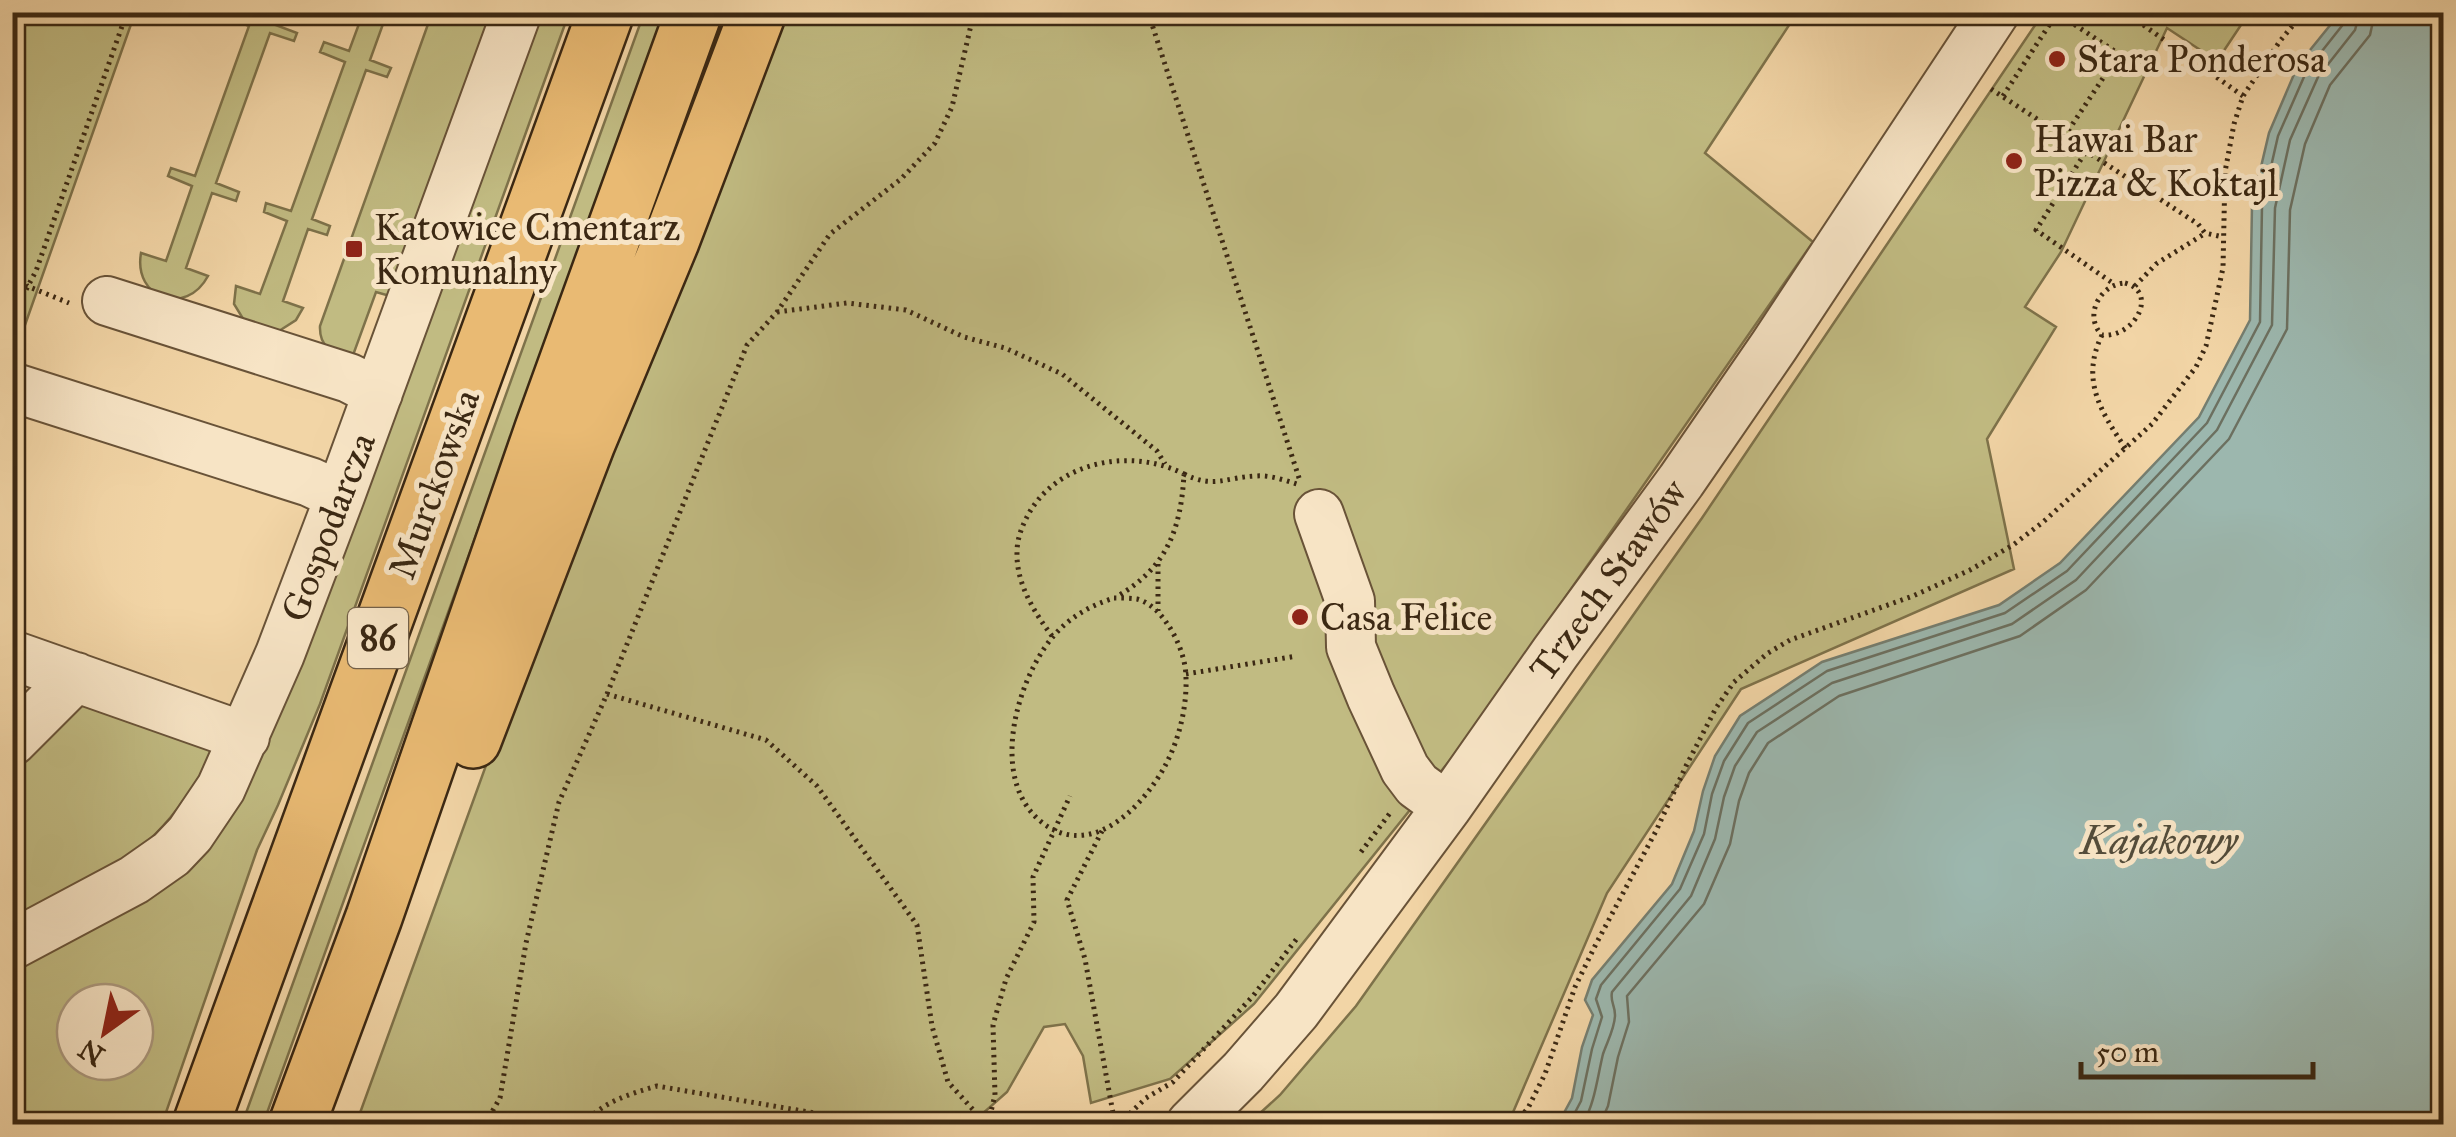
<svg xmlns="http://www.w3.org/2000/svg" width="2456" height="1137" viewBox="0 0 2456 1137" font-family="'IM FELL Great Primer',serif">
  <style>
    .green { fill: #c1bb82; stroke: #7e724a; stroke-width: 2.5; fill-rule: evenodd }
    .water { fill: #9cb7ae; stroke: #757e70; stroke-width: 2.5 }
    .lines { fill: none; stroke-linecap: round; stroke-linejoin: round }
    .shore { stroke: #6c7060; stroke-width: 2.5 }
    .minor-casing { stroke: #695338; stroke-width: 52 }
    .highway-casing { stroke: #3b2813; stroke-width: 60 }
    .path { stroke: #3b2813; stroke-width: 5; stroke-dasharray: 2.5 5; stroke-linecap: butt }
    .minor { stroke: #f7e4c5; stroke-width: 48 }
    .highway { stroke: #e9ba73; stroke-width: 55 }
    .poi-dot { fill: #8f2418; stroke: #f7e4c5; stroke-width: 4 }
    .labels { text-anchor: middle; stroke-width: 10; stroke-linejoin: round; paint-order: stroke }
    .shield { fill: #f7e4c5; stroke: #736048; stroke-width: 2.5 }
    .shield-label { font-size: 35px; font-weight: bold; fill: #3b2813 }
    .poi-label { font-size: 38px; fill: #3b2813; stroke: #f7e4c5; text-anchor: start }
    .street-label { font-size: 38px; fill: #3b2813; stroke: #f7e4c5 }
    .water-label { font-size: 40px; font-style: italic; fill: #534c3a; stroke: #f7e4c5 }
  </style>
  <rect width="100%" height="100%" fill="#f2d5a6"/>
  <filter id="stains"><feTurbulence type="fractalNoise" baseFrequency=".002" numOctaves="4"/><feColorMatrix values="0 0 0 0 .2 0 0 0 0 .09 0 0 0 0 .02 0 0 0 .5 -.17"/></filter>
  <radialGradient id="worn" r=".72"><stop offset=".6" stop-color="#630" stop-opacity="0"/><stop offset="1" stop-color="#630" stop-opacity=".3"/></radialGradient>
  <!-- green -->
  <path class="green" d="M13,12L135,13L13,359L12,13Z
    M2044,12L2249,13L2217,61L2167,28L2061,252L2025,307L2056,327L1987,439L2014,569L1741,689L1607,893L1508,1124H1248L1280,1095L1356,1006L1702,518Z
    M228,13H243L253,16L254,13H277L273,24L297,33L294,41L270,33L216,183L239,192L236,201L212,193L186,268L208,276C186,317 133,299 141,253L166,261L192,186L168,176L171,168L195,176L249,26L226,17Z
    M363,13H387L370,60L391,68L387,77L366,70L312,219L330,226L327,235L308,229L283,301L303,308L296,320L279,331L245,322L234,304L236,286L260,294L287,221L264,212L266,203L291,211L345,62L320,52L324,42L349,51Z
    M432,13H501L397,298L376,292L352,358C334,352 319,349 320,326Z
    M532,13H569L320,704L278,805L257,850L162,1124H13V964L159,886ZM75,1002H135V1062H75Z
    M644,13H665L263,1124H242Z
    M723,13H736L645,239L642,234Z
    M777,13H1797L1705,153L1813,242L1463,744L1254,1004L1170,1079L1091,1103L1083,1056L1065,1024L1044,1027L1007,1092L981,1115L978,1124H356L567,542Z
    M76,700L202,729L213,753C196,784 175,817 148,841C114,871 54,896 13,917V759Z"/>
  <!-- water -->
  <path class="water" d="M2340,13H2443V1124H1558L1572,1098L1582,1047L1593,1015L1585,1000L1592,980L1672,884L1694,831L1703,791L1715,756L1740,716L1822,662L1999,605L2060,563L2199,417L2250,320L2252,205L2269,133L2298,65Z"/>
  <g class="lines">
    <!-- shore -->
    <path class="shore" d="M1569,1124L1581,1101L1592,1049L1602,1017L1596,999L1601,985L1680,889L1704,834L1712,794L1724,761L1748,723L1827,671L2005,613L2067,571L2207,423L2260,322L2262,206L2278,136L2307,70L2345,22L2347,12
      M1583,1124C1595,1102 1597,1079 1603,1054C1607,1042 1615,1028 1615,1015C1615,1005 1610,1002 1612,992L1691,896L1715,839L1724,797L1735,766L1757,732L1832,683L2012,624L2076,580L2217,430L2272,325L2275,208L2290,140L2318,77L2355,30L2360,12
      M1600,1124L1608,1106L1618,1057L1629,1022L1627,996L1704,904L1730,844L1739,801L1749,773L1768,743L1839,696L2020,636L2086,590L2229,439L2287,329L2290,210L2305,144L2330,85L2370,35L2375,12"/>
    <defs>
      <path id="minor" d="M107,301L349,378L378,393
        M12,387L310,482L340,496
        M1319,514L1350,601L1351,647L1371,696L1405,769L1417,785L1447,807
        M12,655L245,737
        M12,741L76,677
        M12,945L134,880L171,854L190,834L221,788L280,654L340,496L517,12
        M1191,1124L1243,1072L1296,1011L1447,807L1555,653L1681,481L1774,346L1995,12"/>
      <path id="highway" d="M473,740L587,443L671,241L758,12
        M201,1124L606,12
        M297,1124L374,917L543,429L694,12"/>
    </defs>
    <!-- minor casing -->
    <use href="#minor" class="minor-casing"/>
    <!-- highway casing -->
    <use href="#highway" class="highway-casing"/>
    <!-- path -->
    <path class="path" d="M1148,12L1300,481
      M2125,12L2243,96
      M1991,89L2198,224L2205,233L2223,237
      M2003,96L2057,13L2119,54L2064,137
      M2085,153L2036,230L2114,284
      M12,258L27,286L69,303
      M2125,283C2159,292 2135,338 2102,335C2083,316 2100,284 2125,283Z
      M2135,286L2156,264L2204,234
      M777,312L847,303L906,310L964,337L1005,348L1062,374L1157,451L1165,464
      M12,316L36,271L127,12
      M2102,335C2080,380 2101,412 2126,449
      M1184,474C1214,489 1226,477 1256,476C1270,475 1284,480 1297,484
      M1158,564V611
      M1114,598C1121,598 1130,598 1137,599C1149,602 1159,612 1166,622C1177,637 1186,659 1186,678C1187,707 1179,740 1165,766C1141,810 1088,862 1039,820C990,777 1016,683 1051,639C1068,618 1089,606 1114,598Z
      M1052,636C1034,612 1016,583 1017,552C1017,539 1022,526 1028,515C1057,461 1131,447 1184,474C1181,529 1167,568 1116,597
      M1186,674L1297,656
      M607,694L766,740L817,786L917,925L932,1026L948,1082L986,1124
      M1102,831L1067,900L1085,959L1115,1124
      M1361,852L1390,813
      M485,1124L500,1098L526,943L559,802L607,694L747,345L777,312L830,234L901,179L935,143L952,107L974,12
      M583,1124C603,1102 629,1094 657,1086L879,1124
      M988,1124L995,1095L993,1025L1006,979L1034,922L1033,877L1070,796
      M1119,1124L1146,1098L1173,1082L1253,996L1298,937
      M1515,1124L1528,1108L1545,1074L1575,987L1596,944L1656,831L1686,766L1716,708L1734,682L1768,653L1790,640L1913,596L1970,570L2013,545L2043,522L2152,424L2196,367L2206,346L2223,268L2225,172L2234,124L2243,96L2280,41L2304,12"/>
    <!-- minor -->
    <use href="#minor" class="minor"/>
    <!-- highway -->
    <use href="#highway" class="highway"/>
  </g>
  <!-- markers -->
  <g class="poi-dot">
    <circle cx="2057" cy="59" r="10"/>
    <circle cx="2014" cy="161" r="10"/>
    <rect x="344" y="239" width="20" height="20" rx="5"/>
    <circle cx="1300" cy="617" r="10"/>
  </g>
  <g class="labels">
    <!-- shield labels -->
    <rect class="shield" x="348" y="608" width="60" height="60" rx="8"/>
    <g class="shield-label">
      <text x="378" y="650">86</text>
    </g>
    <!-- poi labels -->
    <g class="poi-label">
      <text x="2077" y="72">Stara Ponderosa</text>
      <text x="2034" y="152">Hawai Bar<tspan x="2034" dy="44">Pizza &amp; Koktajl</tspan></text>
      <text x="374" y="240">Katowice Cmentarz<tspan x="374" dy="44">Komunalny</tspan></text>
      <text x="1320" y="630">Casa Felice</text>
    </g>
    <!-- street labels -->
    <g class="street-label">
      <text transform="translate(434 484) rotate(-70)" y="13">Murckowska</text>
      <text transform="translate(328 527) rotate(-69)" y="13">Gospodarcza</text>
      <text transform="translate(1608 580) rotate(-54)" y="13">Trzech Stawów</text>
    </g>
    <!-- water labels -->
    <g class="water-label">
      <text x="2159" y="854">Kajakowy</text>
    </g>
  </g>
  <!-- margin -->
  <rect width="2456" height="1137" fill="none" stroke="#f2d5a6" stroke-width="50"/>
  <rect x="15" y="15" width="2426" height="1107" fill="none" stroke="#3b2813" stroke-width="5"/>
  <rect x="25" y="25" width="2406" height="1087" fill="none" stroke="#3b2813" stroke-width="2.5"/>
  <!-- north arrow -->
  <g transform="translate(105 1032) rotate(213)"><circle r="48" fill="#f7e4c5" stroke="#ac997e" stroke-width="2.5"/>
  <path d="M0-8L18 38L0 25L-18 38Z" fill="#8f2418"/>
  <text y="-15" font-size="28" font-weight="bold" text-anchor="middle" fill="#3b2813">N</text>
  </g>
  <!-- scale -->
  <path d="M2081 1062v15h232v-15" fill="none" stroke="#3b2813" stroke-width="5"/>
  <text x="2096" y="1062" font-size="30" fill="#3b2813" stroke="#f7e4c5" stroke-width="8" paint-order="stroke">50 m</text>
  <rect width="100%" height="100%" filter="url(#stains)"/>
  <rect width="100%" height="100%" fill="url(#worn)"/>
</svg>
